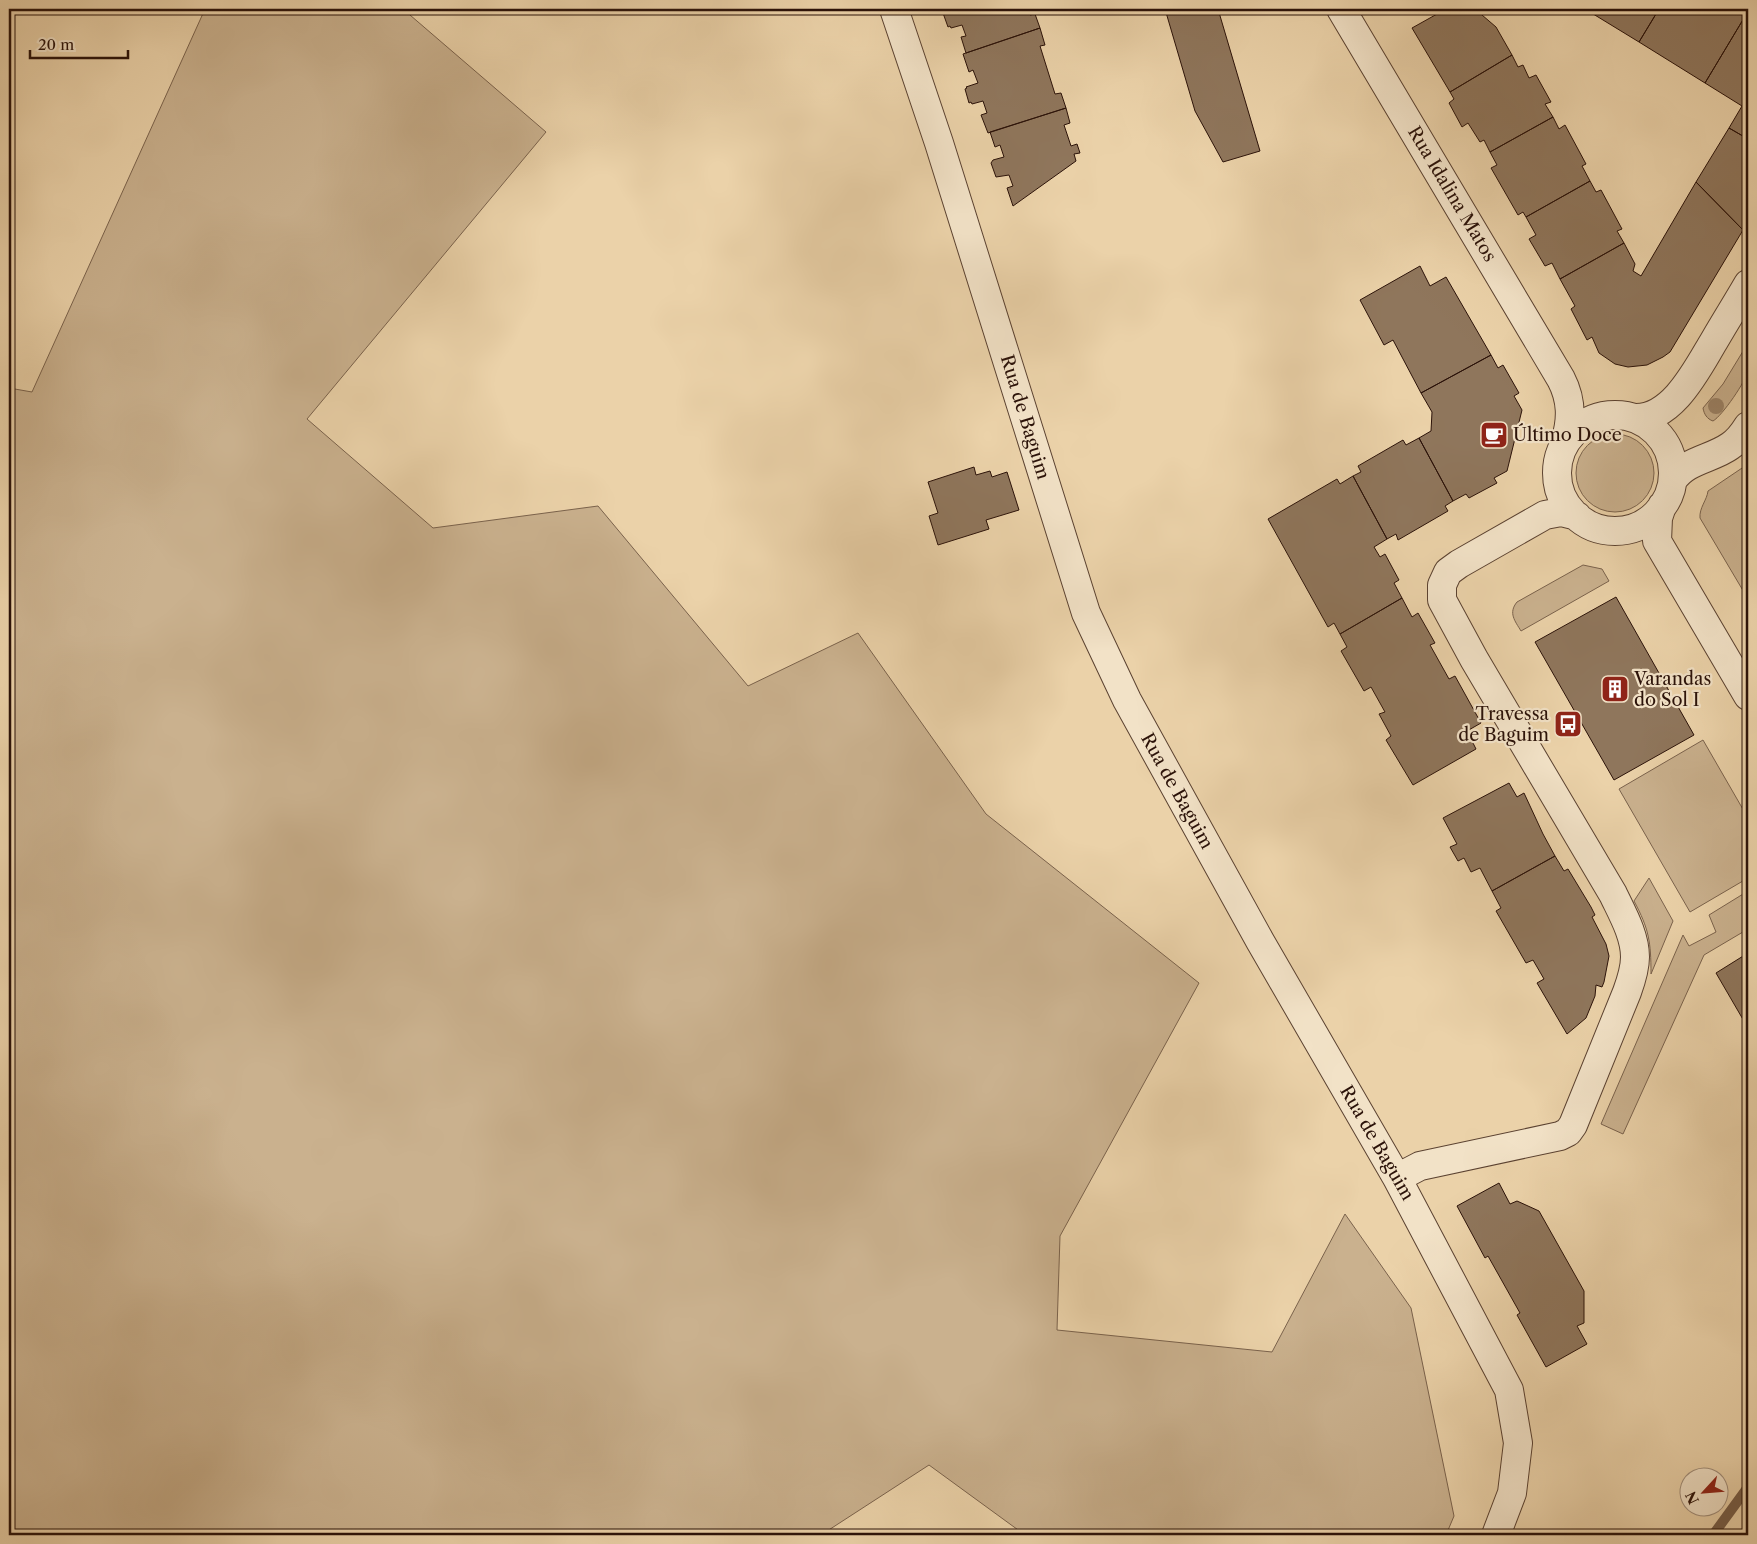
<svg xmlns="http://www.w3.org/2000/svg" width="1757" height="1544" viewBox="0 0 1757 1544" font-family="'Libre Caslon Text',serif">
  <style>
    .green { fill: #cab18e; stroke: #7a624c }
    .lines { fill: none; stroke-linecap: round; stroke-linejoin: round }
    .stream { stroke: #775e49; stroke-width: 10 }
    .building { fill: #8f765c; stroke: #2b1209 }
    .street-casing { stroke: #5b4231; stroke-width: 30 }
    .street { stroke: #f2e2c7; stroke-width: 28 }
    .tree { fill: #9c8367 }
    .labels { text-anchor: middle; stroke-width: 4.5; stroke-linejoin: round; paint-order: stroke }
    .street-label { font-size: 18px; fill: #2b1209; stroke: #f2e2c7 }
    .poi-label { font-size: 18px; fill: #2b1209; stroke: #f2e2c7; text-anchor: start }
  </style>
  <rect width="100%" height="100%" fill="#ebd2a9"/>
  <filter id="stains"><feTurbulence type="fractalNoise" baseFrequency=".004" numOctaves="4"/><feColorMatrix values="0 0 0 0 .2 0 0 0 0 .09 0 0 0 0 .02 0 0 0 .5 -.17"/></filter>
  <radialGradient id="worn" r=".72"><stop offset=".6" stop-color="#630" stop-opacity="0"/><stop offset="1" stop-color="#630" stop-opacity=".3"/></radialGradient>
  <!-- green -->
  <path class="green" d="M205,9H403L546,132L307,419L433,528L598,506L748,686L858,633L986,814L1199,983L1060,1236L1057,1330L1272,1352L1345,1214L1411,1308L1454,1516L1446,1535H1025L929,1465L821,1535H9V388L32,392Z
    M1748,343C1748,352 1749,361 1748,370C1747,380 1722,416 1713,421C1707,419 1704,414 1703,408L1723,384Z
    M1576 473a39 39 0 1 1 78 0a39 39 0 1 1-78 0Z
    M1748,464V599L1700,518C1699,508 1707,500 1708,491Z
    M1583,565L1602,569L1609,581L1521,631C1515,621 1508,613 1517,602Z
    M1703,740L1748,818V878L1690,912L1619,789Z
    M1649,878L1673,921L1651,974C1651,942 1649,929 1634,901Z
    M1748,891V929L1704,955L1623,1134L1601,1124L1683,935L1689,946L1716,932L1709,915Z"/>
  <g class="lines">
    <!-- stream -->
    <path class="stream" d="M1713,1535L1748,1487"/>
  </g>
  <!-- building -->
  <path class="building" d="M951,9H1028L1030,15L1035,14L1040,28L966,53L961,37L966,36L962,25L951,28L950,26L948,27L943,13Z
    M1165,9H1218L1260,151L1223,162L1195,111Z
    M1446,9H1475L1496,27L1512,55L1450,92L1412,28Z
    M1585,9H1659L1639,42Z
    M1659,9H1741L1747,13L1705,83L1639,42Z
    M1747,13L1748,14V139L1729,128L1742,106L1705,83Z
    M1040,28L1045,45L1040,46L1055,94L1061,93L1066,108L988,133L981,115L987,113L983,101L972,104L971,102L969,103L965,89L967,88L966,87L978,83L973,70L969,72L963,54Z
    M1512,55L1518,67L1523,65L1529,78L1536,75L1551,102L1545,104L1553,117L1490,152L1484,140L1480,142L1468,123L1462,127L1449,103L1454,99L1450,92Z
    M1066,108L1070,123L1064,125L1071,146L1077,144L1080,153L1074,154L1076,161L1013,206L1007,188L1013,186L1009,175L996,177L991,163L993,160L1004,157L1000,145L995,147L990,132Z
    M1553,117L1559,129L1565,125L1586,164L1582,166L1590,181L1526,217L1523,212L1518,215L1491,168L1497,165L1490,152Z
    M1729,128L1748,139V222L1743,230L1696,182Z
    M1590,181L1596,192L1601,190L1622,229L1617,231L1624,243L1560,279L1552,263L1545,266L1529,239L1536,235L1526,217Z
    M1696,182L1743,230L1670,352L1663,357L1647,365L1628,367L1615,364L1599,353L1592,337L1587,340L1571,309L1575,306L1560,279L1624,243L1635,264L1633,271L1641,276Z
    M1420,266L1430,286L1446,277L1491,355L1421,393L1393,340L1384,345L1360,300Z
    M1491,355L1498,368L1503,365L1519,393L1514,396L1522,410L1507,471L1494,478L1497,483L1469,498L1466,494L1453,501L1419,438L1431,431L1432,412L1421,393Z
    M1419,438L1453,501L1445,506L1448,511L1398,540L1396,534L1387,539L1353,476L1361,472L1358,466L1403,440L1406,445Z
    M974,467L976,475L990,471L992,477L1007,472L1019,510L986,520L989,529L938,545L929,516L938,513L928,482Z
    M1353,476L1387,539L1374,547L1380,557L1385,554L1399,580L1394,583L1402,598L1340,634L1334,623L1328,627L1268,519L1337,479L1340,484Z
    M1616,597L1694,735L1614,780L1535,642Z
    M1402,598L1412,617L1418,613L1435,643L1430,645L1449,679L1455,676L1481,723L1467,731L1476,749L1413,785L1386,740L1391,736L1379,714L1385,712L1371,687L1364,691L1341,651L1347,647L1340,634Z
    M1509,783L1517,797L1524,793L1543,834L1555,856L1492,891L1480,868L1471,872L1464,858L1458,861L1450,847L1457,844L1443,818Z
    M1555,856L1564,871L1568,869L1591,907L1595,915L1592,917L1606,944L1609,956L1604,982L1602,987L1596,985L1595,996L1586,1018L1567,1034L1537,983L1544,979L1533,960L1526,963L1496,911L1501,908L1492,891Z
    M1748,953V1028L1716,973Z
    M1499,1183L1510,1204L1517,1201L1539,1211L1584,1291V1323L1577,1326L1587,1344L1546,1367L1517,1315L1520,1313L1488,1256L1485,1258L1457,1206Z"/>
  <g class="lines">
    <defs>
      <path id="street" d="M894,9L939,143L1086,613L1127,700L1260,941L1397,1178L1509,1390L1518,1443L1512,1493L1496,1535
        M1341,9L1561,379C1572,400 1572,420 1565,442
        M1557 473a58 58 0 1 1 116 0a58 58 0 1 1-116 0Z
        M1635,418C1673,419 1697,369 1714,341C1725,322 1737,303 1748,284
        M1673,480C1686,460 1712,459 1730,446C1738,441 1743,434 1748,426
        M1662,506L1658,518L1657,541L1748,696
        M1397,1178L1420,1166L1560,1136L1568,1132L1573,1125L1627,992C1631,981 1635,969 1635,957C1635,935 1622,913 1613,894L1474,659L1442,600V585L1448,572L1459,564L1545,515L1561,512L1577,516"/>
    </defs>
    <!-- street casing -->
    <use href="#street" class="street-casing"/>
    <!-- street -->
    <use href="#street" class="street"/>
  </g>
  <!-- trees -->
  <circle class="tree" cx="1716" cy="406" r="8"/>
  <!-- icons -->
  <defs>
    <symbol id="cafe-square" viewBox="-11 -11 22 22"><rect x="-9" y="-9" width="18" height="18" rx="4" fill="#8f2418" stroke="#f2e2c7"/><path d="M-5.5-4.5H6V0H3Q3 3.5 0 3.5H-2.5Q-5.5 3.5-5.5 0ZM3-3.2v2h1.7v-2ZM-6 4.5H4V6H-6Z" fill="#fff"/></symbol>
    <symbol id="building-square" viewBox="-11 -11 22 22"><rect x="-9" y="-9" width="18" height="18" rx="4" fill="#8f2418" stroke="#f2e2c7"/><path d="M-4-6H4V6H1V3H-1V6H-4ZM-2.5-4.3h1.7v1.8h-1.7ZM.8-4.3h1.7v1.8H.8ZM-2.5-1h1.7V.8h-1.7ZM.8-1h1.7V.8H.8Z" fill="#fff"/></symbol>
    <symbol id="bus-square" viewBox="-11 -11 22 22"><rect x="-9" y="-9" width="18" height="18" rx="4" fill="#8f2418" stroke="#f2e2c7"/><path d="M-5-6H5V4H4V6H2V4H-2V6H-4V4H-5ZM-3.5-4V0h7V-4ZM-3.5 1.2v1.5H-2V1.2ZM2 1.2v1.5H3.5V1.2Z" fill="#fff"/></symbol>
  </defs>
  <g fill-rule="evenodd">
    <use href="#cafe-square" x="1478" y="419" width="32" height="32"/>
    <use href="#building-square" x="1599" y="673" width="32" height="32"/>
    <use href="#bus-square" x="1552" y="708" width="32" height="32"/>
  </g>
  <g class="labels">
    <!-- street labels -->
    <g class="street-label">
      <text transform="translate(1452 194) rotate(59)" y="6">Rua Idalina Matos</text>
      <text transform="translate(1025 417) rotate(73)" y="6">Rua de Baguim</text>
      <text transform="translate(1177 791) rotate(61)" y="6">Rua de Baguim</text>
      <text transform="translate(1377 1143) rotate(60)" y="6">Rua de Baguim</text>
    </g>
    <!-- poi labels -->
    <g class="poi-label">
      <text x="1513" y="441">Último Doce</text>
      <text x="1634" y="685">Varandas<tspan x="1634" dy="21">do Sol I</tspan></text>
      <text x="1549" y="720" text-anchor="end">Travessa<tspan x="1549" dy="21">de Baguim</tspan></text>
    </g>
  </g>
  <!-- margin -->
  <rect width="1757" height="1544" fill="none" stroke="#ebd2a9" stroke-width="30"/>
  <rect x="10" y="10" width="1737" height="1524" fill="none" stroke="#2b1209" stroke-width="2.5"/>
  <rect x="15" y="15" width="1727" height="1514" fill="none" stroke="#2b1209"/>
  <!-- north arrow -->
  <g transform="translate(1704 1492) rotate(244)"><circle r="24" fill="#f2e2c7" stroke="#a28f7b"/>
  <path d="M0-4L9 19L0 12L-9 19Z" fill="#8f2418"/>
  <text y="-8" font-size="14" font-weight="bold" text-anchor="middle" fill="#2b1209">N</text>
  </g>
  <!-- scale -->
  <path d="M30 50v8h98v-8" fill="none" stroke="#2b1209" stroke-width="2.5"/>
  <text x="38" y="50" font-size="15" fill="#2b1209" stroke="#f2e2c7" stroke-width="4" paint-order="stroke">20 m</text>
  <rect width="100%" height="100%" filter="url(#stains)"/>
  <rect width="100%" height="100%" fill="url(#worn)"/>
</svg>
